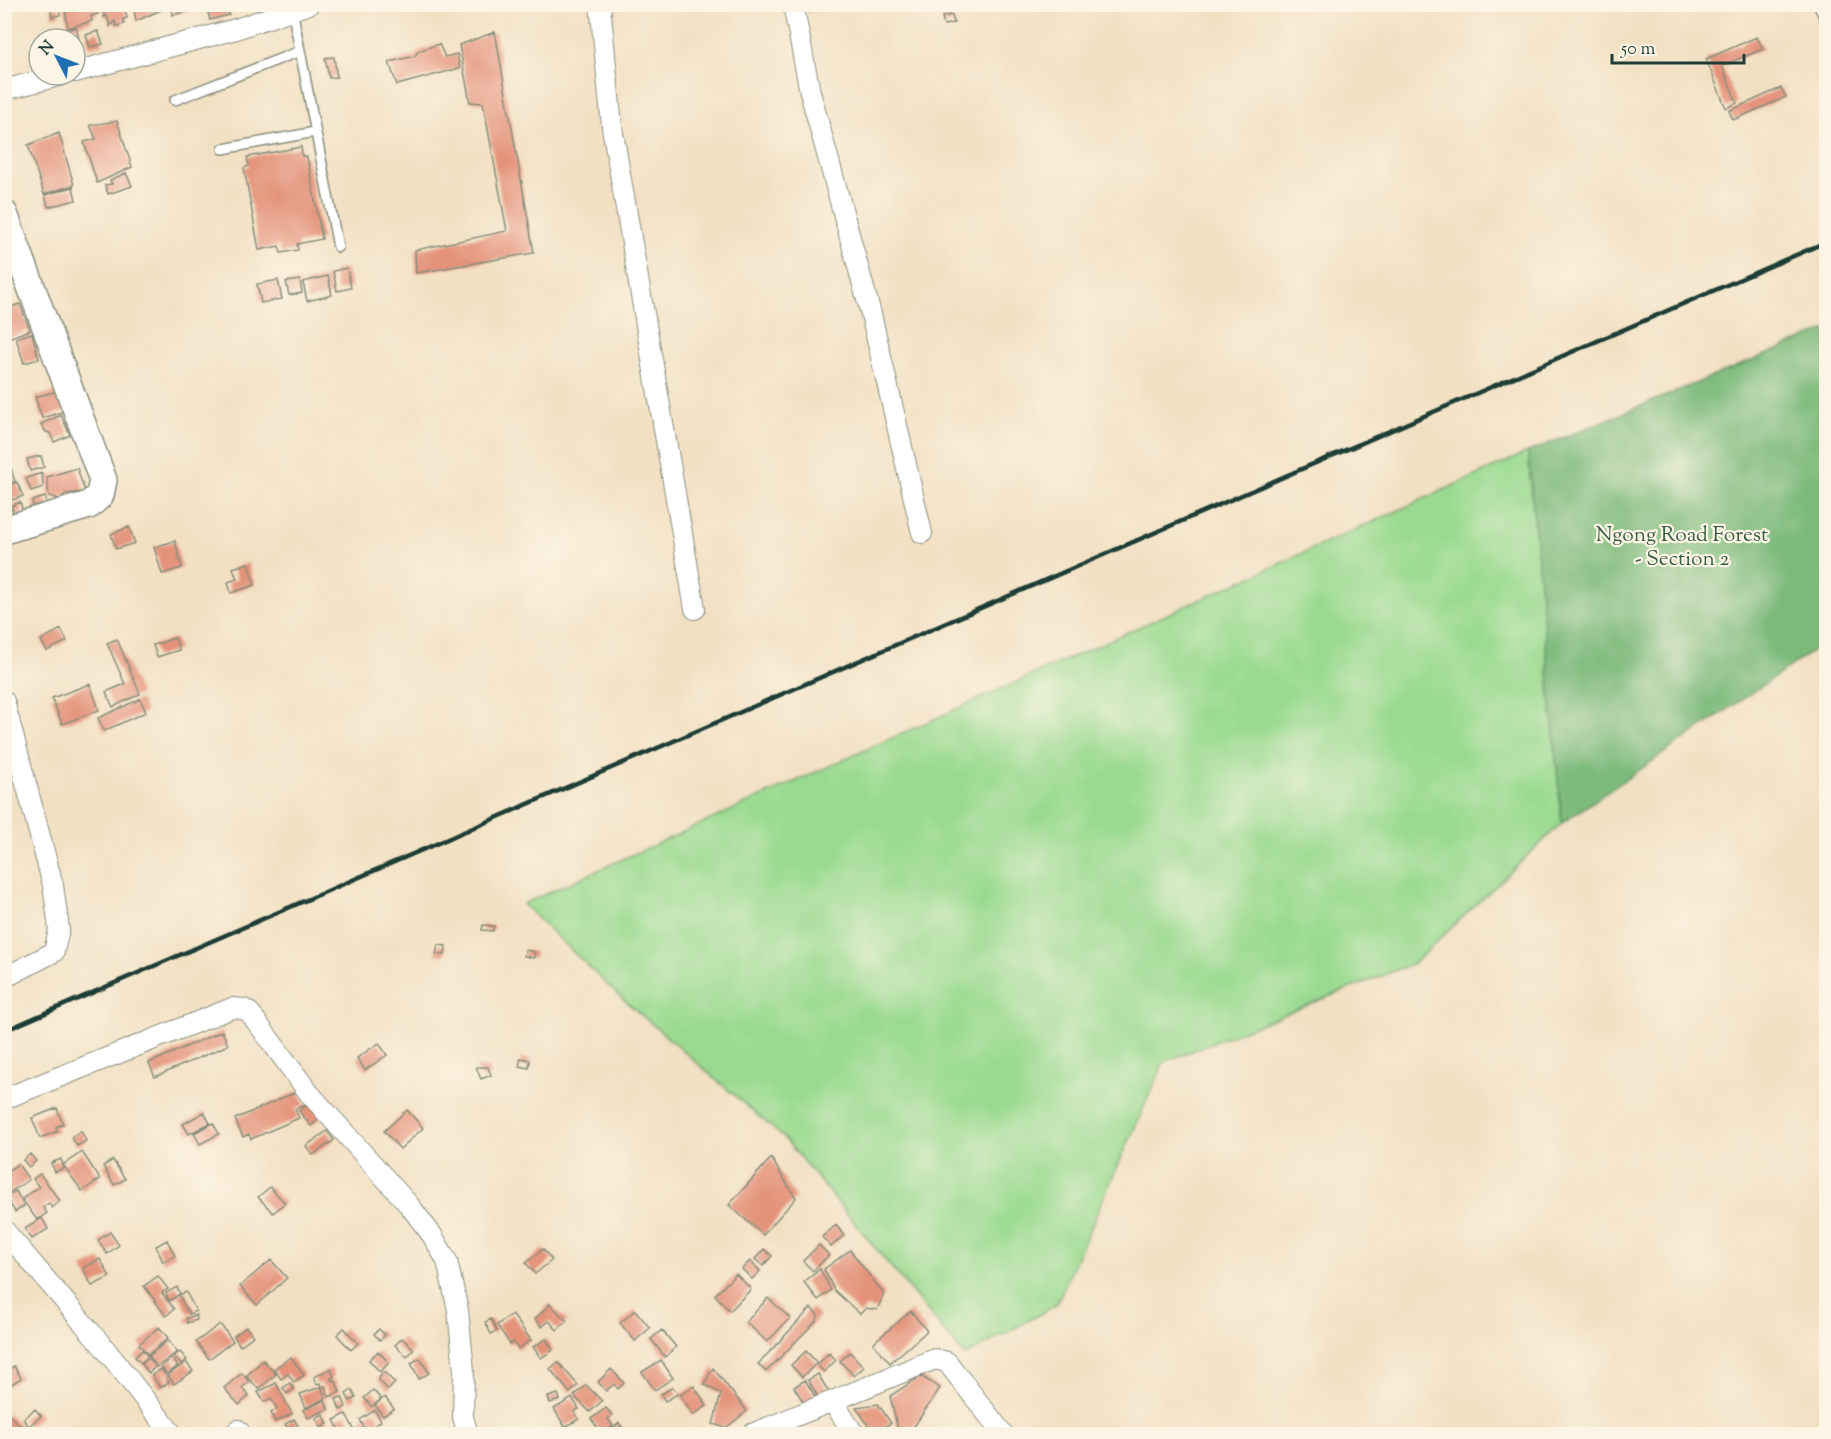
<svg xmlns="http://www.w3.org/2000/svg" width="1831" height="1439" viewBox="0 0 1831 1439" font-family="'Sorts Mill Goudy',serif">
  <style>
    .green { fill: #9ada90; stroke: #5c8c62; stroke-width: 1.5 }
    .forest { fill: #7bba7a; stroke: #4d7c57; stroke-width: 1.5 }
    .building { fill: #e4937a }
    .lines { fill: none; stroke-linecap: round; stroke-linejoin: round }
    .lane-casing { stroke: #888e7c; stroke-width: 12 }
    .street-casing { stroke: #888e7c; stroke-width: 22 }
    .secondary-casing { stroke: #888e7c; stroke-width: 30 }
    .lane { stroke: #fff; stroke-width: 9 }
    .street { stroke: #fff; stroke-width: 20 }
    .secondary { stroke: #fff; stroke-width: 27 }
    .rail { stroke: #1f3d34; stroke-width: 4.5 }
    .labels { text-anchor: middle; stroke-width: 4.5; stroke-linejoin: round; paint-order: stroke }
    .park-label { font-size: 21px; fill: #385c46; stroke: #fcf5e5 }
  </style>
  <rect width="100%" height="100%" fill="#fcf5e5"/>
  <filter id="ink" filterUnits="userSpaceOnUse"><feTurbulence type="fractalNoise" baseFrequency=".0167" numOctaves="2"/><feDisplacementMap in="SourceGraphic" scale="12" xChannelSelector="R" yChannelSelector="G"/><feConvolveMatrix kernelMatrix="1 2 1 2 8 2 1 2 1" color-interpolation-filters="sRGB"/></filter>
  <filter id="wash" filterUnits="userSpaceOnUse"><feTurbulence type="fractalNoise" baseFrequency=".008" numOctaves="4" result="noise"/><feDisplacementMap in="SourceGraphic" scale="24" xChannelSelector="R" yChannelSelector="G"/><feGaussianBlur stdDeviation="1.35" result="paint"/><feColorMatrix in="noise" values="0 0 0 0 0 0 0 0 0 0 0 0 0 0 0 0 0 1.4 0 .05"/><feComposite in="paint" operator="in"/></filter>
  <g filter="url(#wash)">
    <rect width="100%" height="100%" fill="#f2e0c3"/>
    <!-- green -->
    <path class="green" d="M1528,452L1562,823L1414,963L1164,1062L1056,1305L965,1356L784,1138L616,993L523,904Z"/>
    <!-- forest -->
    <path class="forest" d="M1826,330V642L1562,823L1528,452Z"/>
    <g id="blocks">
      <!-- building -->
      <path class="building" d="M64,4H94L98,14L91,16L92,21L68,28Z
        M103,4H124L127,18L123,19L124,24L116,26L115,21L110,26L107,16L104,17Z
        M133,4H160L161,10L136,21Z
        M178,4H226L229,15L210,20L207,8L211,5L173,15L172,7Z
        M807,4H835L836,5L808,12Z
        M59,7L60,15L52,17L51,9Z
        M952,15L954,23L944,25L942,17Z
        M76,27L79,39H68L66,30Z
        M98,31L103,44L90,47L86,35Z
        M495,32L534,253L416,273L415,250L507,231L483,103L470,102L459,45Z
        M1757,37L1763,49L1722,66L1737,103L1726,108L1706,59Z
        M439,44L445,57L457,54L460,68L397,85L389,62L415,56L418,51Z
        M334,57L337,77L329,78L325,58Z
        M1781,88L1786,97L1733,120L1729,111Z
        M117,121L132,167L97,183L84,142L96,139L90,125Z
        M59,133L74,185L44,194L28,145Z
        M301,147L302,156L307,157L322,239L297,244L298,250L281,253L279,246L259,250L244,168L249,166L247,157Z
        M126,173L132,186L108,194L105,185L112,184L110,180Z
        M73,187L76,200L48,207L45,195Z
        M347,268L351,288L337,291L333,271Z
        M328,276L332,295L307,301L303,282Z
        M278,280L282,299L261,303L257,284Z
        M300,280L302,293L289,295L286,282Z
        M20,304L30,330L6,339L4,328L8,326L4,318L9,316L7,308Z
        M32,333L39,359L24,363L16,338Z
        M58,391L65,411L42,418L35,397Z
        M61,415L70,435L54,442L50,433L46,432L41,424Z
        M41,456L44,467L30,471L27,459Z
        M11,468L15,482L4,485V470Z
        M77,468L85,492L66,494L59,499L49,496L47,477Z
        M42,473L43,487L31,491L26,478Z
        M17,482L23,496L12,500L6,486Z
        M45,497L49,509L36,513L32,501Z
        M20,502L23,511L15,517L11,506Z
        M129,527L135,543L116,549L111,534Z
        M175,541L182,568L162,574L154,547Z
        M248,563L255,585L231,593L228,582L237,579L233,568Z
        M61,629L67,641L47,651L41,640Z
        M175,638L179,650L157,657L153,645Z
        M117,639L140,694L113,707L106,692L125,684L107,643Z
        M90,684L99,710L62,724L52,698Z
        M140,699L146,712L104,731L98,718Z
        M483,925L494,926L493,931L482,930Z
        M438,945L446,946L445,955L436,954Z
        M525,950L535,952L534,958L524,956Z
        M222,1031L228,1045L155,1077L149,1063Z
        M379,1043L387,1055L365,1070L357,1058Z
        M521,1058L530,1060L529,1068L519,1066Z
        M476,1067H488L491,1075L481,1079Z
        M298,1091L305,1105L295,1109L299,1118L251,1139L249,1134L243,1137L235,1119Z
        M312,1101L324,1115L311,1126L299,1111Z
        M57,1108L63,1124L56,1127L58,1131L40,1138L32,1118Z
        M407,1110L423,1128L400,1149L384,1131Z
        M204,1112L210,1123L189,1134L183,1124Z
        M213,1123L219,1134L200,1144L194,1133Z
        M81,1131L86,1141L77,1146L71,1137Z
        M327,1131L334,1140L313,1155L306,1146Z
        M82,1152L100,1179L82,1191L63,1165Z
        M30,1154L36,1161L29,1167L23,1160Z
        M771,1158L796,1198L763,1235L729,1205Z
        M61,1159L64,1168L55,1172L51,1163Z
        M113,1160L125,1179L114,1185L103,1166Z
        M18,1164L29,1180L9,1193L4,1186V1173Z
        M40,1174L60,1201L52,1208L49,1203L43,1207L47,1213L37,1220L22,1199L39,1187L33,1179Z
        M270,1187L285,1203L273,1213L258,1197Z
        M16,1191L24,1206L15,1212L6,1197Z
        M42,1218L48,1229L32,1239L25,1229Z
        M836,1225L844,1235L831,1247L822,1237Z
        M110,1232L119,1245L107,1254L98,1240Z
        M167,1240L175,1256L163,1262L156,1246Z
        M819,1245L829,1255L813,1271L803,1261Z
        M543,1249L552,1260L535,1274L526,1263Z
        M764,1249L772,1256L763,1266L755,1259Z
        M850,1250L884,1294L877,1310L866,1308L860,1314L834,1290L824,1269Z
        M100,1259L110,1277L92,1286L83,1268Z
        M271,1260L287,1278L257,1305L240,1286Z
        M750,1261L760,1271L752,1279L742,1269Z
        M820,1269L831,1290L818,1300L804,1282Z
        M736,1274L751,1289L730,1311L715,1295Z
        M158,1276L168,1289L162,1293L174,1309L166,1316L144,1286Z
        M177,1287L180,1294L169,1301L166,1293Z
        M186,1292L196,1311L189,1314L179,1295Z
        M768,1298L790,1318L767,1342L746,1322Z
        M550,1304L567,1321L557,1330L549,1321L542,1327L535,1319Z
        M811,1308L818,1315L817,1320L766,1372L758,1364Z
        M635,1310L650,1328L635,1341L620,1323Z
        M911,1311L927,1331L890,1363L873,1343Z
        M512,1314L531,1340L518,1349L513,1342L510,1344L497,1325Z
        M196,1315L197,1320L187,1323L186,1318Z
        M491,1319L497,1331L491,1334L485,1322Z
        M220,1324L233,1341L209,1359L196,1342Z
        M159,1327L168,1338L148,1355L139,1344Z
        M246,1327L253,1336L240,1346L234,1336Z
        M344,1328L358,1343L351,1350L337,1335Z
        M379,1329L385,1335L380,1340L374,1334Z
        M662,1330L676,1347L665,1357L651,1339Z
        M402,1338L414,1349L407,1357L395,1345Z
        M546,1339L553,1350L541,1358L533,1347Z
        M168,1340L177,1352L157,1367L149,1356Z
        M142,1350L148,1356L141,1363L135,1357Z
        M378,1351L389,1363L380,1372L369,1360Z
        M806,1351L817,1363L802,1377L791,1365Z
        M180,1352L187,1360L181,1364L174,1356Z
        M850,1352L864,1367L854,1376L840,1361Z
        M829,1353L836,1360L824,1372L817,1365Z
        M291,1357L304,1375L294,1382L288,1374L281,1379L274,1369Z
        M149,1358L156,1366L149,1373L142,1364Z
        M172,1358L178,1366L167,1374L161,1367Z
        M420,1358L429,1373L419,1379L411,1363Z
        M263,1360L276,1374L259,1389L246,1376Z
        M661,1360L673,1378L655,1390L642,1372Z
        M186,1362L193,1371L174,1384L168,1375Z
        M558,1362L578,1385L570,1393L550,1369Z
        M14,1366L21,1378L7,1387L4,1372Z
        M331,1368L334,1377L331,1378L332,1381L335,1380L340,1392L329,1397L325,1386L322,1387L321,1383L317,1384L314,1377Z
        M713,1368L747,1411L726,1428L713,1424L721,1394L704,1384Z
        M162,1369L169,1382L160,1388L152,1375Z
        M611,1369L624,1383L618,1389L614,1384L606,1391L598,1382Z
        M384,1372L395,1383L388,1390L378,1379Z
        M242,1373L249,1382L242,1388L249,1396L239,1405L224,1388Z
        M818,1374L830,1394L820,1400L808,1380Z
        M921,1376L940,1388L909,1434H899L890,1396Z
        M805,1380L818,1401L807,1408L794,1387Z
        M276,1383L292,1414L275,1422L271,1413L277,1409L271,1398L264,1402L258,1392Z
        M290,1383L294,1389L287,1394L283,1388Z
        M586,1385L602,1401L590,1412L574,1396Z
        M694,1386L707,1406L693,1415L680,1395Z
        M321,1387L326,1398L306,1408L300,1394Z
        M673,1387L678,1394L665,1401L661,1394Z
        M352,1390L356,1398L350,1401L346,1394Z
        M373,1390L381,1399L372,1407L364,1398Z
        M558,1394L560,1400L550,1403L548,1397Z
        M342,1397L346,1407L340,1410L336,1399Z
        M385,1397L394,1409L383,1416L375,1405Z
        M572,1398L579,1409L574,1412L579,1419L565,1427L554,1409Z
        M325,1400L328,1409L308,1418L303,1410Z
        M878,1404L891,1423L874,1434L856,1407Z
        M606,1408L612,1415L608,1419L613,1426L602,1434L591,1419Z
        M35,1409L41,1416L29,1426L23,1419Z
        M375,1410L381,1421L366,1431L360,1420Z
        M8,1414L22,1427L14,1434H4V1417Z
        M323,1414L328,1424L321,1428L316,1418Z
        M346,1414L355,1431L342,1434L334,1420Z
        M294,1419L301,1431L291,1434L285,1424Z
        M619,1423L627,1434H606Z"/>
    </g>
  </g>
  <g filter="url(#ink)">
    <use href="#blocks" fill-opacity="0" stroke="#888e7c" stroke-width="1.5"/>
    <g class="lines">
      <defs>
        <path id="lane" d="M1818,4L1826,21
          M292,9L338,247
          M175,100L300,51
          M223,149L315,132"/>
        <path id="street" d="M600,4L612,127L695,609
          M793,4L810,92L871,314L922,533
          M75,72L236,29L309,4
          M4,90L62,75
          M4,701L53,885L59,929L54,952L4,978
          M4,1099L232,1008L244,1009L250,1013L309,1093L409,1205L432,1235L447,1261L458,1310L464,1371L463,1417L468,1434
          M4,1230L106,1350L172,1434
          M833,1402L854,1434
          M238,1430L241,1434
          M752,1434L935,1359L947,1362L1003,1434"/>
        <path id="secondary" d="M4,214L103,480L100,495L89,505L4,530"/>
      </defs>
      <!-- lane casing -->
      <use href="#lane" class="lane-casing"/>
      <!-- street casing -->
      <use href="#street" class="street-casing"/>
      <!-- secondary casing -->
      <use href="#secondary" class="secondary-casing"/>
      <!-- lane -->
      <use href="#lane" class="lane"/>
      <!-- street -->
      <use href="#street" class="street"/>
      <!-- secondary -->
      <use href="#secondary" class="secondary"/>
      <!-- rail -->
      <path class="rail" d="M4,1031L1826,242"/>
    </g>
  </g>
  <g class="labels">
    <!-- park labels -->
    <g class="park-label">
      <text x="1682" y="541">Ngong Road Forest<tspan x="1682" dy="24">- Section 2</tspan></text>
    </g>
  </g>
  <!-- margin -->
  <rect width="1831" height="1439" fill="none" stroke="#fcf5e5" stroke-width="24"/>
  <!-- north arrow -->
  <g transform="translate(57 57) rotate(312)"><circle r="28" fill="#fcf5e5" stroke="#a4ab9e" stroke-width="1.5"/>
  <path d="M0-4.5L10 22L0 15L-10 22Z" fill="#1f6fb2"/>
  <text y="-9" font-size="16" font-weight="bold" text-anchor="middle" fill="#1f3d34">N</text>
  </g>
  <!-- scale -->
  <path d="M1612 54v9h132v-9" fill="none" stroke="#1f3d34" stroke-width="3"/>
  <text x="1621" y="54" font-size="18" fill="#1f3d34" stroke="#fcf5e5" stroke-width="4.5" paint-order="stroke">50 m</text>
</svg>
